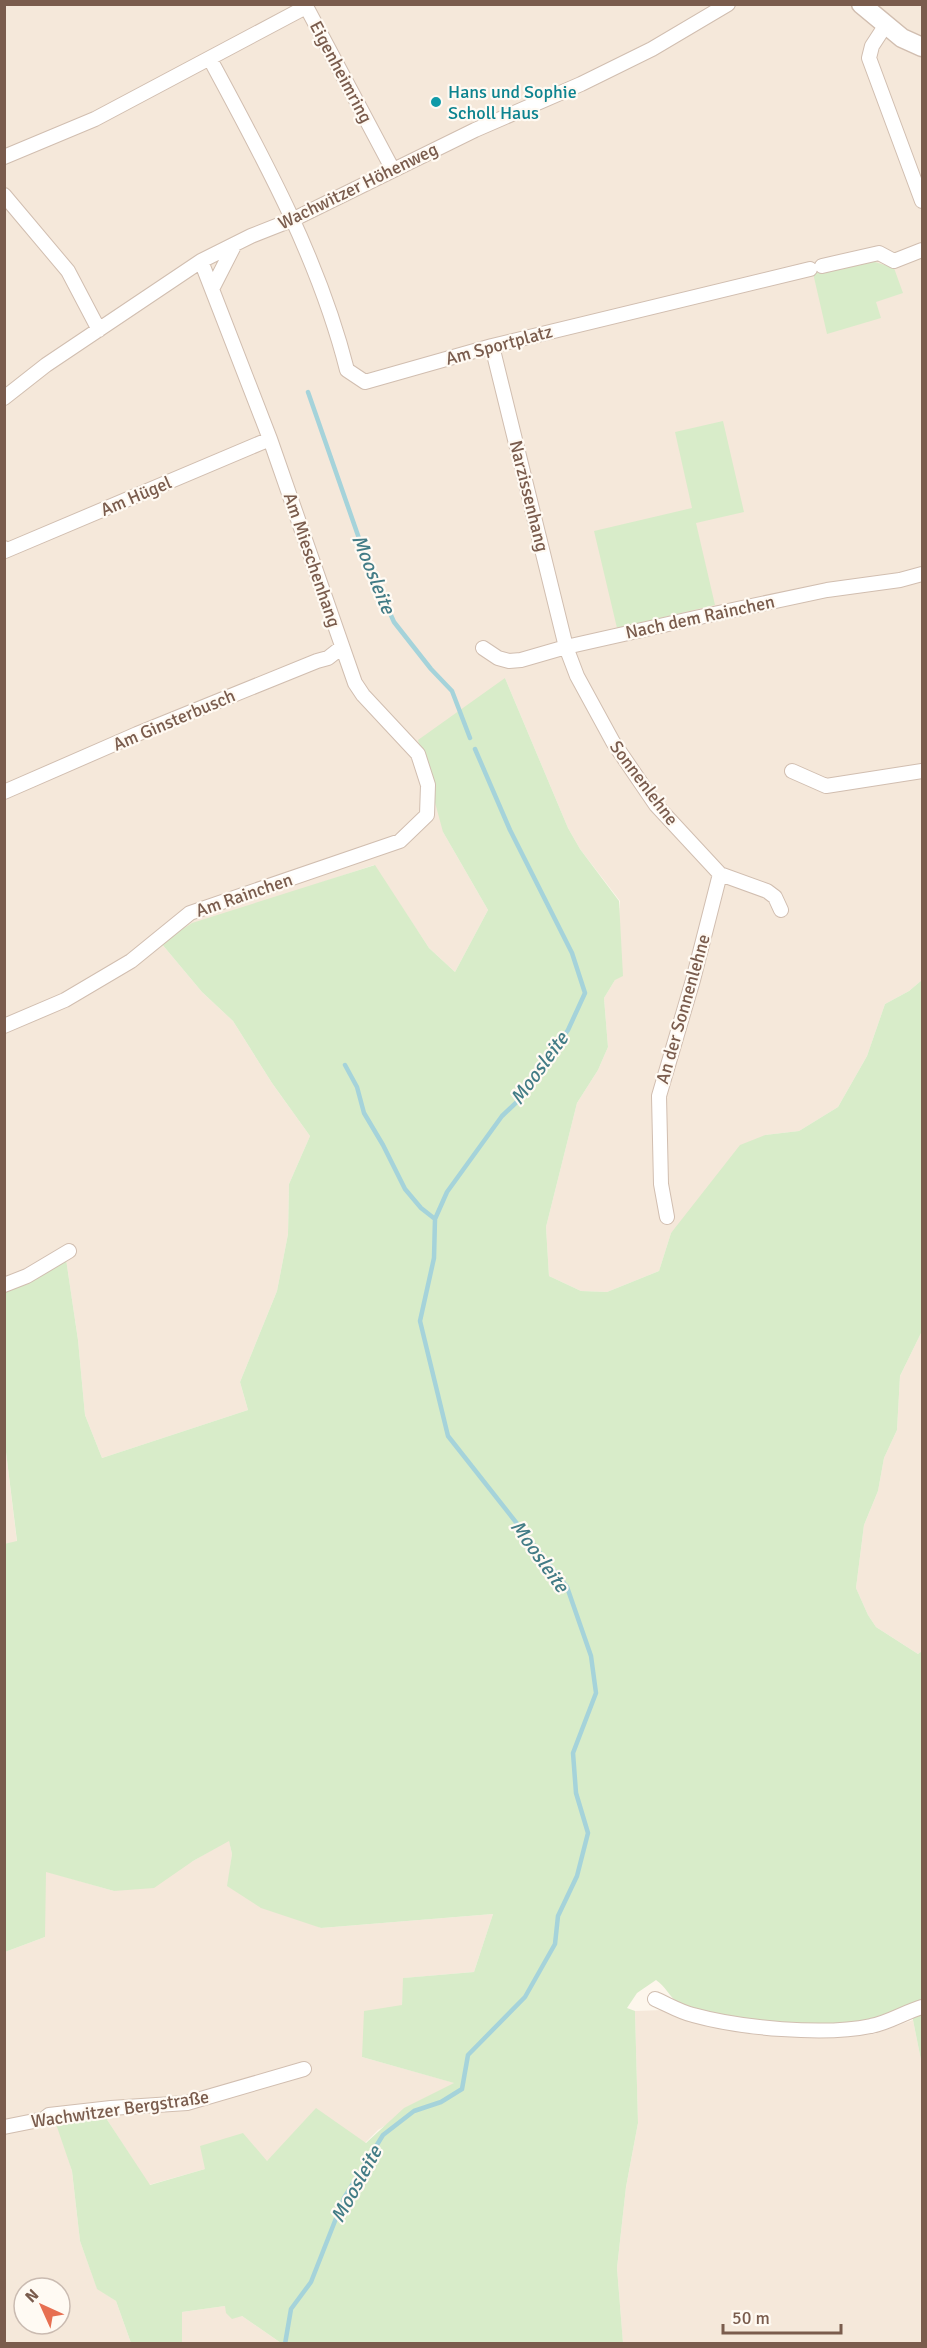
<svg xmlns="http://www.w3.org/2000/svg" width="927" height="2348" viewBox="0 0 927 2348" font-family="Signika,sans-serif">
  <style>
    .residential { fill: #f5e8da; fill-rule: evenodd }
    .green { fill: #d8ecc9 }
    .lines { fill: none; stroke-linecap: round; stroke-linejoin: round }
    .stream { stroke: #a5d3da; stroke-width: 4.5 }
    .minor-casing { stroke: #d1beb0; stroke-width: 16 }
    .tertiary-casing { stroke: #d1beb0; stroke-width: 21 }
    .minor { stroke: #fff; stroke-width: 14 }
    .tertiary { stroke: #fff; stroke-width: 18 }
    .culture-dot { fill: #0f9aa8; stroke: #fffaf3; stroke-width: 2 }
    .labels { text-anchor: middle; stroke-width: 4.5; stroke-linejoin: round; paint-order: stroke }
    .street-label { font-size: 18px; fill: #7a5c4d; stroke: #fffaf3 }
    .culture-label { font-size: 18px; fill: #0d838f; stroke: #fffaf3; text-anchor: start }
    .water-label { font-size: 20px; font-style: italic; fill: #437c86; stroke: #fffaf3 }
  </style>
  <rect width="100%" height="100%" fill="#fdf6ec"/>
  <!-- residential -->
  <path class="residential" d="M4,5H922V980L909,991L885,1004L867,1056L838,1107L799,1131L765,1135L671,1233L659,1271L607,1292L581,1291L549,1276L546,1227L577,1103L598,1070L608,1047L604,998L615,980L620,901L580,849L568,828L505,678L443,832L488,910L455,972L429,948L374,865L293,892L161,943L202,992L233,1021L272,1083L310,1136L289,1184L288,1234L277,1291L240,1382L248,1410L102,1458L85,1415L78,1340L66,1259L5,1291Z
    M922,1331V1651L918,1654L876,1627L868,1615L856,1588L864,1525L878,1491L884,1458L897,1430L900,1376Z
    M4,1436L17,1542L5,1544H4Z
    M229,1840L232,1854L228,1886L321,1928L493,1914L474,1972L404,1978L402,2006L362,2057L455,2083L378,2130L365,2143L266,2161L205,2169L149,2185L97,2104L49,2110L58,2126L72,2171L80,2241L97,2288L116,2301L131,2343L5,2344V1952L45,1937V1871L114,1891L193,1861ZM24,2288H60V2324H24Z
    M663,2010L689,2018L807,2037L874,2034L913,2020L922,2065V2343L623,2344L617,2268L626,2187L638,2123L635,2011Z
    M225,2306L242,2316L281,2343H182V2312Z"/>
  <!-- green -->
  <path class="green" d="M872,261L894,268L903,293L876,302L881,318L827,334L813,273Z
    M723,421L744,512L696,523L715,605L617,628L594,531L692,508L675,432Z
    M505,678L568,828L580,849L619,901L623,976L615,980L604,998L608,1047L598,1070L577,1103L546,1227L549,1276L581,1291L607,1292L659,1271L671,1233L740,1145L765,1135L799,1131L838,1107L867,1056L885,1004L909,991L922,980V1331L900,1376L897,1430L884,1458L878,1491L864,1525L856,1588L868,1615L876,1627L918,1654L922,1651V2002C907,2009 891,2018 875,2021C840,2030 707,2023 678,2003C670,1997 665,1986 656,1980L637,1993L627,2008L635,2011L638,2123L626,2187L617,2268L623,2343H281L242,2316L232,2319L226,2313L225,2306L182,2312V2343H131L116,2301L97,2289L80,2241L72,2171L55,2121L104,2115L150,2185L205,2169L200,2146L243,2133L267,2161L316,2108L366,2143L404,2108L454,2083L362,2057L364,2011L402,2005L403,1978L474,1972L493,1914L321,1928L261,1908L227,1886L232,1854L229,1841L193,1861L154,1888L114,1891L46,1872L45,1937L5,1952L4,1544L17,1541L4,1436L5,1291L66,1259L78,1340L85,1415L102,1458L248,1410L240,1382L277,1291L288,1234L289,1184L310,1136L272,1083L233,1021L202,992L161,943L192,923L375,865L429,948L455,972L488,910L443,832L418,740Z
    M922,2013V2065L913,2020V2016Z"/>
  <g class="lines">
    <!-- stream -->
    <path class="stream" d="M308,392L369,567L394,622L431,669L452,691L470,738
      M345,1065L357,1087L364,1113L383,1145L405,1189L421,1208L435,1219
      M285,2344L291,2309L311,2282L344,2198L383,2135L414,2111L441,2102L462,2089L468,2055L525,1997L555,1944L558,1916L577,1876L588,1833L576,1793L573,1753L596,1693L591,1656L567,1587L448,1436L420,1321L434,1258L435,1219L447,1192L502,1116L522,1097L568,1030L585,993L572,953L510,830L475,749"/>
    <defs>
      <path id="minor" d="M885,26L872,46L869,58L922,201
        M210,59C264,159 319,259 347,370L365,382L492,346L810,269
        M4,157L95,119L304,8L308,10L393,170
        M4,195L68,271L99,330
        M822,266L879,253L894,261L922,250
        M212,289L235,244
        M492,346L566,647L577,676L613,742L656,805L720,874L767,891L775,897L781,910
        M4,398L46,365L201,261L251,236L294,219L475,130L581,84L652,49L728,4
        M4,548L5,551L270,439
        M483,648L498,658L509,661L521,660L566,647L695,618L827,590L900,580L922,574
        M792,771L826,786L922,771
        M4,792L137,734L317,661L328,658L342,647
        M4,1026L65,1000L131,961L190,913L400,841L427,815L428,785L418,754L363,695L355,683L270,439L201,261
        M667,1217L661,1184L659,1096L693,980L720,874
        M4,1285L27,1276L69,1251
        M655,1999C667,2004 680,2012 693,2015C740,2028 824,2036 871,2026C888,2023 905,2012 922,2007
        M4,2127L44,2119L49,2115L111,2108L187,2103L304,2069"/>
      <path id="tertiary" d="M861,4L902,38L922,47"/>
    </defs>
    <!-- minor casing -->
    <use href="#minor" class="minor-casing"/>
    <!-- tertiary casing -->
    <use href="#tertiary" class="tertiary-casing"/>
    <!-- minor -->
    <use href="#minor" class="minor"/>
    <!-- tertiary -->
    <use href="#tertiary" class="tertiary"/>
  </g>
  <!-- markers -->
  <circle class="culture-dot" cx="436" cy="102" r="6"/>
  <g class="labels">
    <!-- street labels -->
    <g class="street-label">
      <text transform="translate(341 72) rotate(62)" y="6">Eigenheimring</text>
      <text transform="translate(358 186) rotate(-26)" y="6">Wachwitzer Höhenweg</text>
      <text transform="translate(499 345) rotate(-15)" y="6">Am Sportplatz</text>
      <text transform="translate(136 496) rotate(-23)" y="6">Am Hügel</text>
      <text transform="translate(529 496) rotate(76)" y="6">Narzissenhang</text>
      <text transform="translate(312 560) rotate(71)" y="6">Am Mieschenhang</text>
      <text transform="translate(700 617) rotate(-12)" y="6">Nach dem Rainchen</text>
      <text transform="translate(174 720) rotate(-23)" y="6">Am Ginsterbusch</text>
      <text transform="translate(644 783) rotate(53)" y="6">Sonnenlehne</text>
      <text transform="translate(244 895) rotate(-19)" y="6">Am Rainchen</text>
      <text transform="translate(683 1009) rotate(-74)" y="6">An der Sonnenlehne</text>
      <text transform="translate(120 2109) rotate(-8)" y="6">Wachwitzer Bergstraße</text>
    </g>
    <!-- culture labels -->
    <g class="culture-label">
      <text x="448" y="98">Hans und Sophie<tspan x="448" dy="21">Scholl Haus</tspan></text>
    </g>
    <!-- water labels -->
    <g class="water-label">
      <text transform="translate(374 574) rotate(68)" y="7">Moosleite</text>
      <text transform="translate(539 1068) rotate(-54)" y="7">Moosleite</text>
      <text transform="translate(540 1556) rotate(54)" y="7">Moosleite</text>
      <text transform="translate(356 2184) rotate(-61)" y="7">Moosleite</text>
    </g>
  </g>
  <!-- border -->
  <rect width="927" height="2348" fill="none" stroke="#7a5c4d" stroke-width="12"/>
  <!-- north arrow -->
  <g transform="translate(42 2306) rotate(315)"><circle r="28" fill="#fffaf3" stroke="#cabbb1" stroke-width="1.5"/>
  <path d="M0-4.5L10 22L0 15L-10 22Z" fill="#e76f51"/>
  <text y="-9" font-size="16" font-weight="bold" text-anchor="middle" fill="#7a5c4d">N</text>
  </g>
  <!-- scale -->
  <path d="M723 2324v9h118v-9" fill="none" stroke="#7a5c4d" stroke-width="3"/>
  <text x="732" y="2324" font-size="18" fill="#7a5c4d" stroke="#fffaf3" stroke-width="4.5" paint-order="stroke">50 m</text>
</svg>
